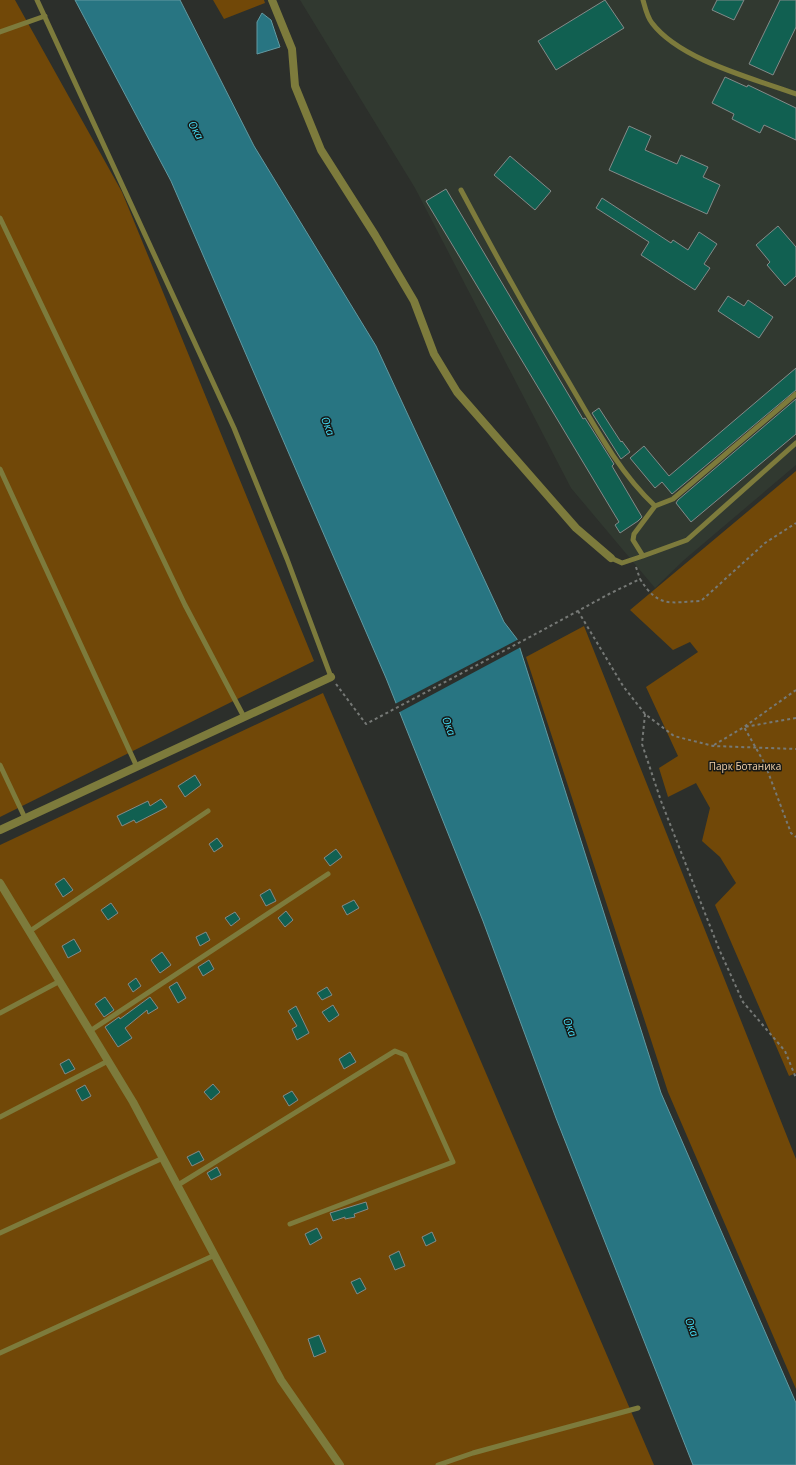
<svg xmlns="http://www.w3.org/2000/svg" width="796" height="1465" viewBox="0 0 796 1465" font-family="'Open Sans',sans-serif">
  <style>
    .built { fill: #313930 }
    .green { fill: #714808 }
    .water { fill: #287582; stroke: #6299a1 }
    .pier { fill: #2c2f2b }
    .building { fill: #116051; stroke: #848a89 }
    .lines { fill: none; stroke-linecap: round; stroke-linejoin: round }
    .path { stroke: #767976; stroke-width: 2; stroke-dasharray: 3 3; stroke-linecap: butt }
    .lane { stroke: #7d7b3c; stroke-width: 5 }
    .street { stroke: #7d7b3c; stroke-width: 8 }
    .labels { text-anchor: middle; stroke-width: 3; stroke-linejoin: round; paint-order: stroke }
    .park-label { font-size: 10px; fill: #f4d3ac; stroke: #151715 }
    .water-label { font-size: 11px; font-style: italic; fill: #42d7f0; stroke: #151715 }
  </style>
  <rect width="100%" height="100%" fill="#2c2f2b"/>
  <!-- built -->
  <path class="built" d="M300,0H796V465L684,560L655,588L571,488L415,188Z"/>
  <!-- green -->
  <path class="green" d="M0,0H15L122,192L314,661L0,817Z
    M213,0H264L265,3L224,19Z
    M796,471V1073L789,1076L715,905L736,883L720,857L702,841L710,808L696,783L668,797L659,768L678,756L646,687L698,652L690,642L673,650L630,610Z
    M584,626L796,1159V1389L668,1092L526,657Z
    M323,693L654,1465H0V845Z"/>
  <!-- water -->
  <path class="water" d="M75,0H180L254,146L376,346L504,622L517,639L661,1093L796,1403V1465H693L556,1118L483,921L386,678L171,181Z
    M262,13L271,20L280,47L257,54V22Z"/>
  <!-- pier -->
  <path class="pier" d="M519,639L521,647L396,714L393,705Z"/>
  <!-- building -->
  <path class="building" d="M605,0L624,28L556,70L538,41Z
    M717,0H744L734,20L712,10Z
    M780,0H796V27L773,75L749,64Z
    M725,77L747,87L748,85L796,108V140L764,125L760,133L732,119L734,114L712,103Z
    M629,126L651,136L645,150L677,164L681,155L708,167L703,177L720,185L707,214L609,170Z
    M510,156L551,191L535,210L494,175Z
    M446,189L583,419L585,418L614,464L612,466L642,517L638,521L620,533L615,525L619,522L426,201Z
    M602,198L671,243L673,240L688,250L699,232L717,244L704,264L710,268L695,290L641,255L649,242L596,208Z
    M778,226L796,247V276L785,286L767,265L770,262L756,245Z
    M728,296L744,306L748,300L773,317L759,338L718,311Z
    M796,368V390L672,494L662,482L655,488L630,458L644,446L669,476Z
    M796,399V434L691,522L676,503L678,500Z
    M599,408L621,442L622,441L630,452L621,459L592,413Z
    M195,775L201,785L185,797L178,786Z
    M161,799L167,807L136,823L134,820L122,826L117,816L148,801L150,806Z
    M217,838L223,846L214,852L209,844Z
    M336,849L342,857L330,866L324,858Z
    M64,878L73,890L63,897L55,884Z
    M270,889L276,901L266,906L260,895Z
    M354,900L359,908L347,915L342,906Z
    M111,903L118,913L108,920L101,910Z
    M286,911L293,920L285,927L278,918Z
    M235,912L240,919L231,926L225,918Z
    M206,932L210,940L200,946L196,937Z
    M74,939L81,951L68,958L62,946Z
    M162,952L171,965L160,973L151,960Z
    M209,960L214,969L203,976L198,967Z
    M136,978L141,986L133,992L128,984Z
    M177,982L186,998L178,1003L169,987Z
    M327,987L332,995L322,1000L317,993Z
    M105,997L114,1010L104,1017L95,1004Z
    M150,997L158,1008L148,1014L147,1010L125,1028L132,1038L118,1047L105,1027L119,1017L120,1019Z
    M333,1005L339,1015L329,1022L322,1012Z
    M296,1006L309,1033L297,1040L292,1029L297,1026L288,1011Z
    M350,1052L356,1062L344,1069L339,1059Z
    M69,1059L75,1069L65,1074L60,1064Z
    M213,1084L220,1092L211,1100L204,1092Z
    M85,1085L91,1096L82,1101L76,1090Z
    M292,1091L298,1100L289,1106L283,1096Z
    M199,1151L204,1160L192,1166L187,1157Z
    M217,1167L221,1175L211,1180L207,1173Z
    M366,1202L368,1209L354,1214L355,1217L345,1219V1217L333,1221L330,1213Z
    M317,1228L322,1238L310,1245L305,1234Z
    M432,1232L436,1241L426,1246L422,1237Z
    M399,1251L405,1266L395,1270L389,1256Z
    M360,1278L366,1289L357,1294L351,1282Z
    M319,1335L326,1352L314,1357L308,1339Z"/>
  <g class="lines">
    <!-- path -->
    <path class="path" d="M636,567L640,579
      M578,611L623,686L645,714L674,736L713,746L796,749
      M336,684L366,724L543,630L609,594L640,579C659,609 670,602 701,601L765,543L796,523
      M645,714L642,744L661,801L719,949L743,1002L785,1051L796,1078
      M796,718L744,727L765,764L791,833L796,837
      M714,745L744,727L796,690"/>
    <!-- lane -->
    <path class="lane" d="M37,0L234,428L287,559L331,677
      M643,0C645,7 647,17 652,23C680,60 752,78 796,94
      M0,32L45,16
      M461,190C495,254 530,317 567,379C593,423 617,470 655,506L634,534L633,540L643,556L687,540L796,443
      M0,218L185,605L244,717
      M0,469L137,767
      M655,506L673,499L796,394
      M611,558L622,563L643,556
      M0,765L25,818
      M30,931L208,811
      M0,1013L60,981
      M90,1031L328,874
      M0,1117L108,1061
      M178,1185L395,1051L405,1055L453,1162L290,1224
      M0,1233L163,1158
      M0,1353L215,1255
      M438,1465L473,1453L638,1408"/>
    <!-- street -->
    <path class="street" d="M272,0L292,49L295,86L321,150L375,235L414,301L434,354L457,392L576,528L611,558
      M0,830L331,677
      M0,883L133,1102L281,1380L340,1465"/>
  </g>
  <g class="labels">
    <!-- park labels -->
    <g class="park-label">
      <text x="745" y="770">Парк Ботаника</text>
    </g>
    <!-- water labels -->
    <g class="water-label">
      <text transform="translate(196 130) rotate(61)" y="4">Ока</text>
      <text transform="translate(328 426) rotate(68)" y="4">Ока</text>
      <text transform="translate(449 726) rotate(68)" y="4">Ока</text>
      <text transform="translate(570 1027) rotate(68)" y="4">Ока</text>
      <text transform="translate(692 1327) rotate(68)" y="4">Ока</text>
    </g>
  </g>
</svg>
